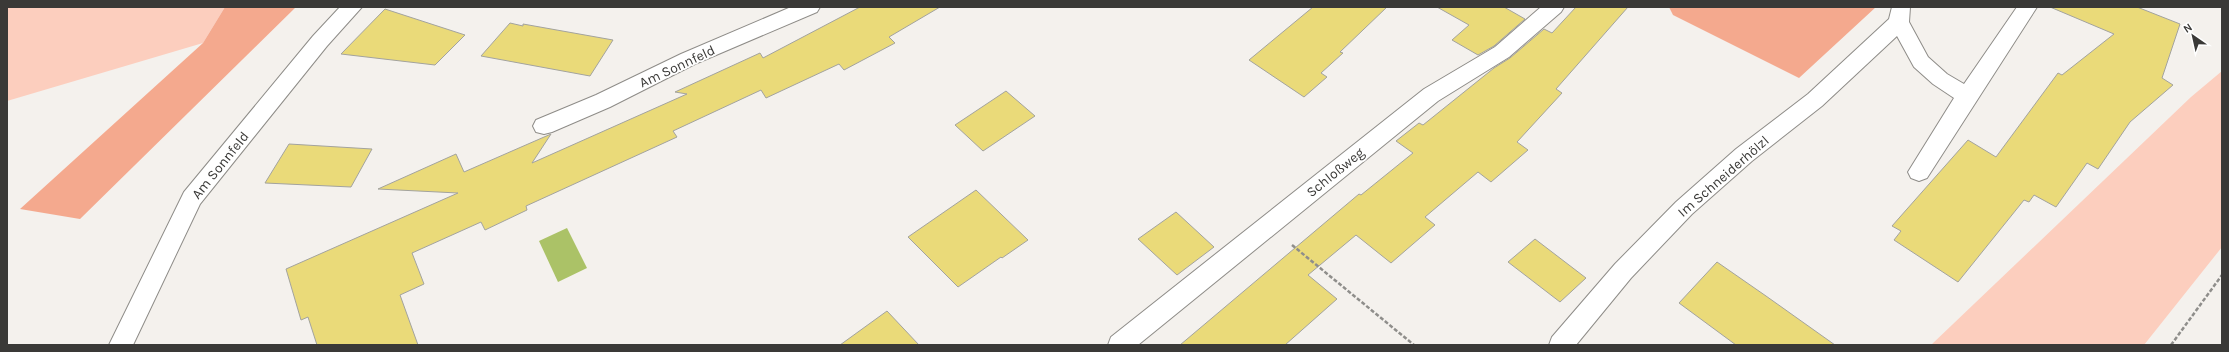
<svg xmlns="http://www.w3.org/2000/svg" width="2229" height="352" viewBox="0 0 2229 352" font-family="Karla,sans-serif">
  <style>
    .green { fill: #fccebe }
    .forest { fill: #f4a98e }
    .water { fill: #abc267 }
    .building { fill: #eada79; stroke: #a3a39e }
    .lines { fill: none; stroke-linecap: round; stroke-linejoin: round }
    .minor-casing { stroke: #8e8c88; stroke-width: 2 }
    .path { stroke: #8f8e8b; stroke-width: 2.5; stroke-dasharray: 4 2; stroke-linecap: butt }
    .minor { fill: #fff; fill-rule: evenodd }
    .labels { text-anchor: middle; stroke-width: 3.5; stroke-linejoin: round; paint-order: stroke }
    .street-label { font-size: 14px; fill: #3a3937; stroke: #fff }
  </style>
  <rect width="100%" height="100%" fill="#f4f1ed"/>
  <!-- green -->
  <path class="green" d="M7,7H225L203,43L7,101Z
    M2222,71V247L2144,345H1931L2191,97Z"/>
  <!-- forest -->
  <path class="forest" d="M225,7H296L80,219L20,209L203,43Z
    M1669,7H1876L1799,78L1673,15Z"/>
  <!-- water -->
  <path class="water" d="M567,228L587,268L558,282L539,241Z"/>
  <!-- building -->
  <path class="building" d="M860,7H940L889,37L895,43L844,70L839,64L766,98L761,90L673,131L677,137L526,206L527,210L485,230L481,222L412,253L424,284L400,295L418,345H317L308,317L301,320L286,269L458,193L378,189L456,154L464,172L551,134L532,163L687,94L675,92L760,53L763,58Z
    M1313,7H1387L1340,52L1343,53L1321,73L1327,77L1304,97L1249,60Z
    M1437,7H1504L1525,19L1494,46L1478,55L1452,40L1469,25Z
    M1576,7H1628L1556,89L1562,93L1517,142L1528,150L1491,182L1478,172L1425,217L1435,225L1391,263L1356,235L1308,275L1337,299L1285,345H1180L1359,194L1361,195L1413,153L1396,141L1419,123L1423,125L1494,68L1510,58L1544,29L1552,33Z
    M2050,7H2137L2180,24L2162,78L2173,85L2130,122L2098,169L2087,163L2056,207L2034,195L2029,202L2024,200L1958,282L1894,240L1901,231L1892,226L1968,140L1996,157L2058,73L2062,75L2114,34Z
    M385,9L465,35L435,65L341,54Z
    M510,23L523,26V24L613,40L590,76L481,56Z
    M1006,91L1035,116L983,151L955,125Z
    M289,144L372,149L351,187L265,183Z
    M976,190L1028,240L1002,258L1001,257L958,287L908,237Z
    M1176,212L1214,247L1177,275L1138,239Z
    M1535,239L1586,278L1560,302L1508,262Z
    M1717,262L1766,296L1835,345H1736L1679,303Z
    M887,311L919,345H840Z"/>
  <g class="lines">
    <defs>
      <path id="minor" d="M340,7H362L327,46L200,204L133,345H109L184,192L313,36Z
        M791,7H820L817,12L695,64L610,107L552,132L544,134L536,132L533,126L536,120L596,95L681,54Z
        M1541,7H1564L1561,12L1509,57L1438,101L1138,345H1108L1111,337L1424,89L1495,47Z
        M1892,7H1910L1909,22L1928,57L1947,74L1964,84L2017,7H2037L1927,178L1919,181L1911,178L1908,172L1954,98L1933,84L1914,67L1897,36L1822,106L1752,161L1692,214L1631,278L1576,345H1549L1552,337L1615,264L1676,202L1736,149L1808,94L1889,19Z"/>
    </defs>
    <!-- minor casing -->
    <use href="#minor" class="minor-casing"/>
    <!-- path -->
    <path class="path" d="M1292,245L1414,345
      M2171,345L2222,275"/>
    <!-- minor -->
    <use href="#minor" class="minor"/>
  </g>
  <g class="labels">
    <!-- street labels -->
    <g class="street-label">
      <text transform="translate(677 66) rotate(-25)" y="5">Am Sonnfeld</text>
      <text transform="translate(220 165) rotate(-51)" y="5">Am Sonnfeld</text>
      <text transform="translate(1335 172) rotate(-39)" y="5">Schloßweg</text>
      <text transform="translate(1723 176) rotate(-41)" y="5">Im Schneiderhölzl</text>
    </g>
  </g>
  <!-- border -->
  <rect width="2229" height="352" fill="none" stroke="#3a3937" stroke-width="16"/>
  <!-- north arrow -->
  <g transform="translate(2193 36) rotate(326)" stroke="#ffffff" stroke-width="3" paint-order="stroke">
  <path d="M0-3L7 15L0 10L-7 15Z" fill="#3a3937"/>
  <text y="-6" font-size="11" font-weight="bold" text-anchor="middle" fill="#3a3937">N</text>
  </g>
</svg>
